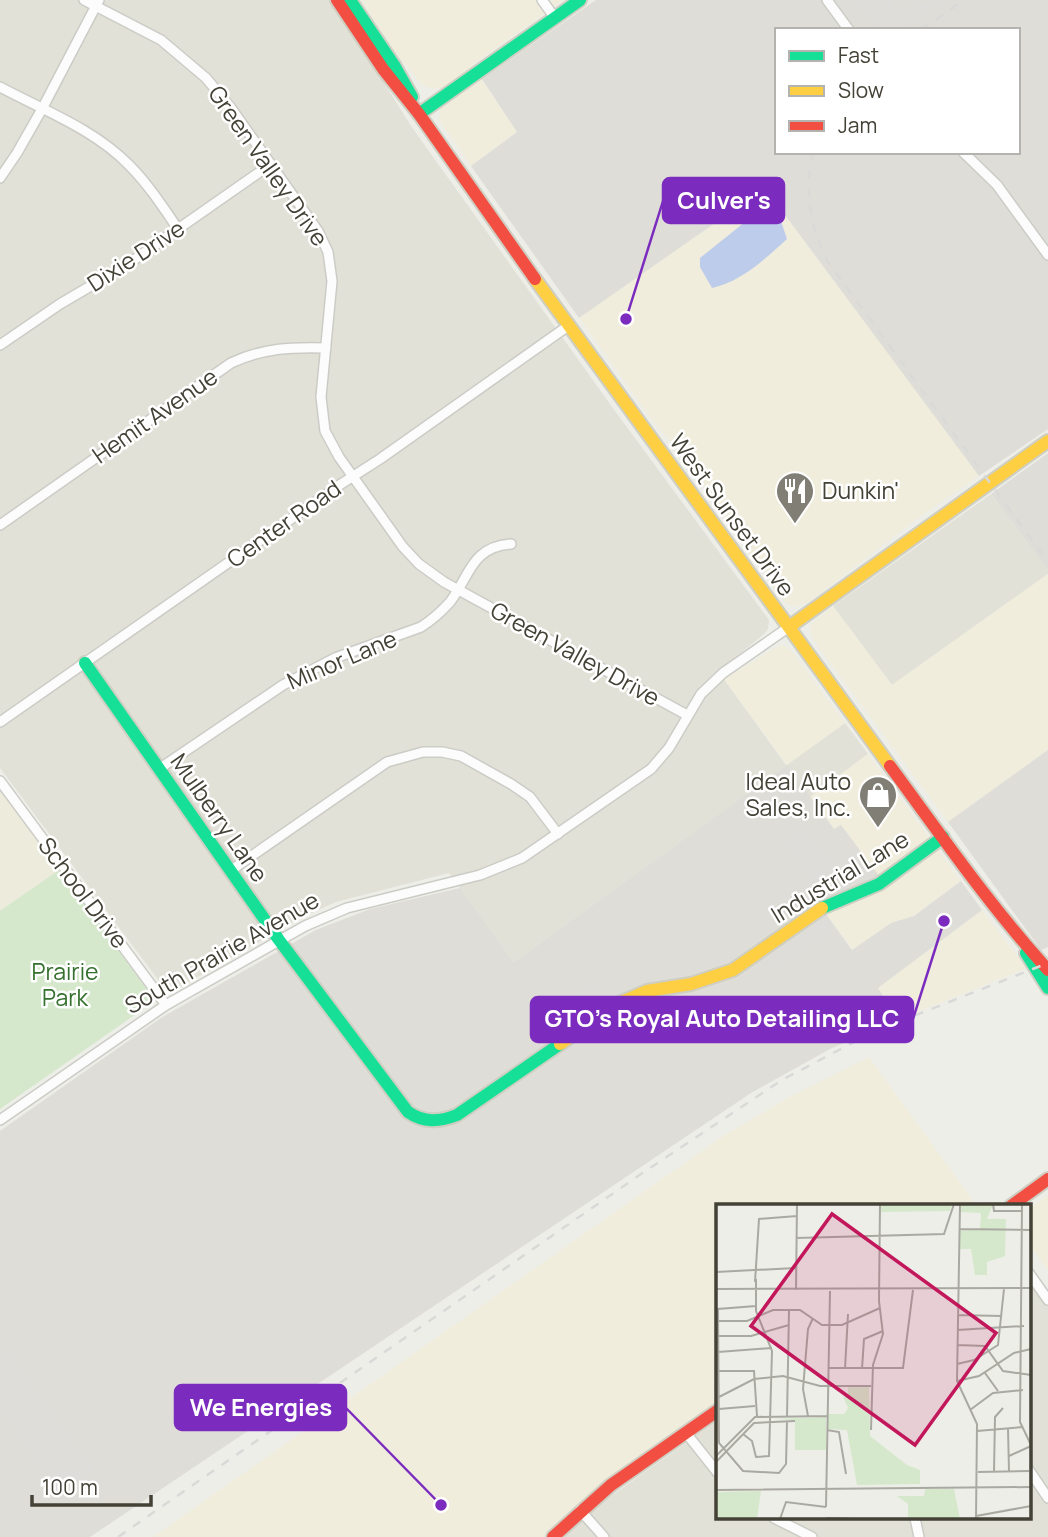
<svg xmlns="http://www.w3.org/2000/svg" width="1048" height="1537" viewBox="0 0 1048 1537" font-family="Manrope,sans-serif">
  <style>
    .residential { fill: #e2e1d7 }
    .commercial { fill: #f0eddd }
    .industrial { fill: #deddd7; fill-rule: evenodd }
    .education { fill: #ecebdc }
    .green { fill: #d5e8cb }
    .parking { fill: #deddd9 }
    .water { fill: #bcccea }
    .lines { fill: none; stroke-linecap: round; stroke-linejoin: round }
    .street-casing { stroke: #ccccc7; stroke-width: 12 }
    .fast-casing { stroke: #cecec2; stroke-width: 16 }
    .slow-casing { stroke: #cecec2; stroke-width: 16 }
    .jam-casing { stroke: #cecec2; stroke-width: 16 }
    .street { stroke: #fcfcfc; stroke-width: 9 }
    .fast { stroke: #16e098; stroke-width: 12 }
    .slow { stroke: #ffcf43; stroke-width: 12 }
    .jam { stroke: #f24e42; stroke-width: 12 }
    .rail { stroke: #d9d9d8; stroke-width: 2.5; stroke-dasharray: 9 9; stroke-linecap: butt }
    .labels { text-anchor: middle; stroke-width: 5; stroke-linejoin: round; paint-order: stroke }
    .street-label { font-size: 23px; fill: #444236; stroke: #fff }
    .poi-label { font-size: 23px; fill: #444236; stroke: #fff; text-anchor: start }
    .park-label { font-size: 23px; fill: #36702e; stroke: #fff }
    .inset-road { fill: none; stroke: #aaa9a1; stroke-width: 2 }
    .view { fill: #c2185b; fill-opacity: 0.15; stroke: #c2185b; stroke-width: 3.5 }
    .inset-edge { fill: none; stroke: #444236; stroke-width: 3.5 }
    .leader { fill: none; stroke: #7b2cbf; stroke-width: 2.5 }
    .callout-dot { fill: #7b2cbf; stroke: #fff; stroke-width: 2.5 }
    .callout { fill: #7b2cbf; stroke: #7b2cbf; stroke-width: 2.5 }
    .callout-label { font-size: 24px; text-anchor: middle; font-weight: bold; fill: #fff }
  </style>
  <rect width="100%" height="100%" fill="#eeeee9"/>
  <!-- residential -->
  <path class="residential" d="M0,0H332L411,126L615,411L769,620L768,629L763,635L718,671L786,765L845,723L868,754L810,797L786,766L514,962L449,873L336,902L301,918L180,987L172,991L165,989L0,768Z
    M991,494L1048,570V574L892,685L833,606Z
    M1029,1279L1048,1307V1537H564L594,1508L717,1421V1518H1029Z"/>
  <!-- commercial -->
  <path class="commercial" d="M361,0H564L472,65L517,132L471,166L439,120L440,109L450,102L440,87L435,89L423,86L394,51Z
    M765,188L979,476L913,522L809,602L796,607L786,603L777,591L680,451L654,423L579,318Z
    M1048,574V750L948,822L816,644L811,636V624L833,606L892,685Z
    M782,644L792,651L845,723L787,765L724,679Z
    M868,754L961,881L914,916L891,923L853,950L823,910L870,890L841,825L834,830L810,797Z
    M982,910L1027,968L898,1020L877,988Z
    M869,1057L977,1206H717V1410L552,1537H153L723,1136L793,1095Z
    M1048,1195V1271L1029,1244V1208Z"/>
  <!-- industrial -->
  <path class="industrial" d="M596,0H1048V429L979,476L765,188L579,318L471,166L517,132L482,79ZM777,30H1018V152H777Z
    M1048,453V570L991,494Z
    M1048,750V947L1041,950L948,822Z
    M787,765L834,829L841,825L880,877L818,903L852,950L891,923L914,916L961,881L982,910L878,988L898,1020L830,1049L751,1093L90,1537H0V1131L161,1018L187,1003L316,930L370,909L460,888L514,962Z"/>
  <!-- education -->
  <path class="education" d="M0,790L59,870L0,911Z"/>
  <!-- green -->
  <path class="green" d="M59,870L154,999L149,1005L0,1109V911Z"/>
  <!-- parking -->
  <path class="parking" d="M857,0H890L897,10L902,7L904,9L915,1L919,7L930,0H948L906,30H878Z
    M805,829L835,868L816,882L785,844Z
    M826,917L834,929L773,973L765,962Z
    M592,982L608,1003L586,1019L571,998Z
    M8,1350L94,1470L60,1494L0,1410V1355Z"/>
  <!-- water -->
  <path class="water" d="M760,210L780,218L787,239C765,259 742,281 712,288L700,267V258Z"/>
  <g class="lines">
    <defs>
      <path id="street" d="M84,0L161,40L206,78L231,108L318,231L328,252L332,281L321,397L325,431L339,457L403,547L419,564L444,582L687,715
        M542,0L555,18
        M827,0L849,30
        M0,87C43,110 94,129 129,165C148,184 163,207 178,229
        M963,152L997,185L1048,255
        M0,178L17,153L42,109L99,0
        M0,345L60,304L128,264L271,164
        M0,525L231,363C263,348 291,347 326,348
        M0,722L341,484L380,459L568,326
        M159,769L283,685L335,658L421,627C432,620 441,612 450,602C470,576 471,547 511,544
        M0,781L166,1005
        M230,871L387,762L423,752H442L461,756L511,784L530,797L558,834
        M0,1120L166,1005L305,926L347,908L480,875L522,858L651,769L669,748L701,694L723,673L789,627
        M1029,1273L1048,1300
        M686,1433L717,1472
        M1029,1470L1048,1498
        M580,1510L604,1537
        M774,1518L812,1537
        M915,1518L919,1537"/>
      <path id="fast" d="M350,0L394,65L412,97
        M419,114L580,0
        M85,663L279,940L408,1112C424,1123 439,1122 457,1115L560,1044
        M822,908L879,884L943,837
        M1026,953L1048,988"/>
      <path id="slow" d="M535,279L890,766
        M789,627L1048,441
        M560,1044L619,1003L647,991L691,984L733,970L822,908"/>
      <path id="jam" d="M337,0L383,69L419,114L535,279
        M890,766C941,835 990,906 1048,970
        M1011,1206L1048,1179
        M553,1537L611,1485L717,1411"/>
    </defs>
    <!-- street casing -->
    <use href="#street" class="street-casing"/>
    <!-- fast casing -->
    <use href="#fast" class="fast-casing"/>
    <!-- slow casing -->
    <use href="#slow" class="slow-casing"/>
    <!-- jam casing -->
    <use href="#jam" class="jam-casing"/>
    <!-- street -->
    <use href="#street" class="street"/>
    <!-- fast -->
    <use href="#fast" class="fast"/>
    <!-- slow -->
    <use href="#slow" class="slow"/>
    <!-- jam -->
    <use href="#jam" class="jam"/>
    <!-- rail -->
    <path class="rail" d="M921,30L964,0
      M813,152C804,190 810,228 828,262L1048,562
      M118,1537L641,1174L782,1080L873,1032L1048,963"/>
  </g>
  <!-- icons -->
  <defs>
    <symbol id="restaurant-pin" viewBox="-11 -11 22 30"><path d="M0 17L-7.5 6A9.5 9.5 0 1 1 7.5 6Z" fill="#807e75" stroke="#fff"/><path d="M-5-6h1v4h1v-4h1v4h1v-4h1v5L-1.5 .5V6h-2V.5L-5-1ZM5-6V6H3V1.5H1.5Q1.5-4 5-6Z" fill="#fff"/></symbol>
    <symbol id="shop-pin" viewBox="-11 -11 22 30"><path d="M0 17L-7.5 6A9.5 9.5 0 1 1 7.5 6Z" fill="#807e75" stroke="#fff"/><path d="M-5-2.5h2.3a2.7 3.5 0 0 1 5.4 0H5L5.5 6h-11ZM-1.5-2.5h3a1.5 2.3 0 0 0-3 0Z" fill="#fff"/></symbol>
  </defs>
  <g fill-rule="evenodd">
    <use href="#restaurant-pin" x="773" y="469" width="44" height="60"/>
    <use href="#shop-pin" x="856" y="773" width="44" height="60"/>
  </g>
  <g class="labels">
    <!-- street labels -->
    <g class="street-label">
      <text transform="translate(268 166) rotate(55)" y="8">Green Valley Drive</text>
      <text transform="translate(136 256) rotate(-33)" y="8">Dixie Drive</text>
      <text transform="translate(155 416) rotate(-35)" y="8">Hemit Avenue</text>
      <text transform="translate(732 515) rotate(54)" y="8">West Sunset Drive</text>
      <text transform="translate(284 524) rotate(-35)" y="8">Center Road</text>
      <text transform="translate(575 654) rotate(29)" y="8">Green Valley Drive</text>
      <text transform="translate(342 660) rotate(-23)" y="8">Minor Lane</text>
      <text transform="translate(219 818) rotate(55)" y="8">Mulberry Lane</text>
      <text transform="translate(840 877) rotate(-31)" y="8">Industrial Lane</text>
      <text transform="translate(83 893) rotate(53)" y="8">School Drive</text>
      <text transform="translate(222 953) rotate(-30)" y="8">South Prairie Avenue</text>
    </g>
    <!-- poi labels -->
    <g class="poi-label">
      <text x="822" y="499">Dunkin'</text>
      <text x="851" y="790" text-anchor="end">Ideal Auto<tspan x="851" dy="26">Sales, Inc.</tspan></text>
    </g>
    <!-- park labels -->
    <g class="park-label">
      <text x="65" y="980">Prairie<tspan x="65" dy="26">Park</tspan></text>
    </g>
  </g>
  <!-- overview -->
  <g transform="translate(716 1204)">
    <rect width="315" height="315" fill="#eeeee9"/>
    <path d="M165,0H236L234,7L165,8ZM245,0H277L271,15H290L289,52L271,58V71H259L255,45H244V27L264,25L265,9L244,8ZM132,183H153L154,232L191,261L204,266V280L141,281L131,226L112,225V210H128L132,204L127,193L132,192ZM110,213V246H79V216L56,215ZM209,285H238L244,315H192V300L181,292H208ZM45,287L41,315H1L0,288Z" fill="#d5e8cb"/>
    <path class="inset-road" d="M244,0L241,177L261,220L260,315M277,0L278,7H307M306,0L304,218L315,241M243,25L315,26M80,34L228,30L238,0M0,68L80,64M39,78L43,15L81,12M0,85L315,84M80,86L81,0M40,102L2,105L3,239L27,267L63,269L70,260L71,217M242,111L285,112M2,117H31L57,106H84L106,121H126L164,104M241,126L308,122M0,132H35L73,121M241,141L269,142L287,167L315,171M2,148L56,144M241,160L258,156L282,141L288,85M112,164H187L197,86M129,165L132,110M146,165L148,135L167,127M2,167H38L41,212M269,169L282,187M241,177L263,172L298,149L315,145M3,193L38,175L67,172L104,182H155M3,205L39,202M254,206L277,189L307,186M71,212L73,106M92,212L87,185L92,125L97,114M292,225L293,267M111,226L123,228L130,270M155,226L157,161L167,130L163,97L164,0M261,227L307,223M27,230L36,237L40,253L53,252L56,147L40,107V75M0,252L39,213L111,212M293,252L315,242M0,258L38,219L79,217M262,268L313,267M278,268L279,213L287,204M0,286L315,283M110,303L114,87M260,312L315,302M110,314L140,315M64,315L70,298L110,303"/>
    <path class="view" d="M116,10L280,129L199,241L35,122Z"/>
    <rect width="315" height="315" class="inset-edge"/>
  </g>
  <!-- callouts -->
  <path class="leader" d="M626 319L663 201M944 921L913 1019M441 1505L346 1408"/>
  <g class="callout-dot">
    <circle cx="626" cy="319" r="7"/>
    <circle cx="944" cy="921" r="7"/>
    <circle cx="441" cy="1505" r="7"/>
  </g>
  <g class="callout">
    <rect x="663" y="178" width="121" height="45" rx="7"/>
    <rect x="531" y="997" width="382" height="45" rx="7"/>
    <rect x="175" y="1385" width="171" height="45" rx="7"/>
  </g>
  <g class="callout-label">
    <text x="724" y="209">Culver's</text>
    <text x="722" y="1027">GTO's Royal Auto Detailing LLC</text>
    <text x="261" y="1416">We Energies</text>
  </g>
  <!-- legend -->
  <rect x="775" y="28" width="245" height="126" fill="#ffffff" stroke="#b4b3af" stroke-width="2"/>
  <rect x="789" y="51" width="35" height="10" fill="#16e098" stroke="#b4b3af" stroke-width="2"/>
  <text x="838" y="63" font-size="21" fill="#444236">Fast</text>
  <rect x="789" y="86" width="35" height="10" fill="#ffcf43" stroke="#b4b3af" stroke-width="2"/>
  <text x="838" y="98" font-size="21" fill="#444236">Slow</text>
  <rect x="789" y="121" width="35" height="10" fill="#f24e42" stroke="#b4b3af" stroke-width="2"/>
  <text x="838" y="133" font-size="21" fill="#444236">Jam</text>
  <!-- scale -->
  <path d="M32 1495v10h119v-10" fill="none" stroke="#444236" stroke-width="3.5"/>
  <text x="42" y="1495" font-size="21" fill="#444236" stroke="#ffffff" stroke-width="5" paint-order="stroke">100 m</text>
</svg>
